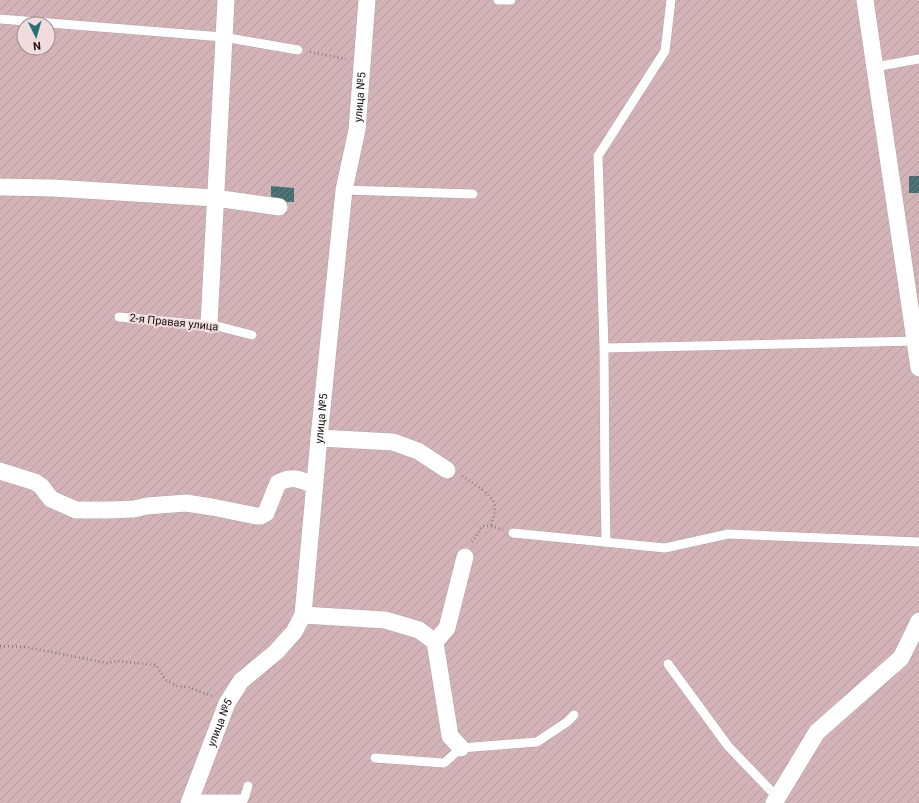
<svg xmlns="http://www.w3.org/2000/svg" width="919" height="803" viewBox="0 0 919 803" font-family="Roboto,sans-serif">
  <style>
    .garden { fill: url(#garden-furrows); fill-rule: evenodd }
    .building { fill: url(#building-hatch) }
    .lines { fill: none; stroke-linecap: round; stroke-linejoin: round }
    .lane-casing { stroke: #b6a2a4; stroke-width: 10 }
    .street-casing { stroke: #b6a2a4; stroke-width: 18 }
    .path { stroke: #8c7e7f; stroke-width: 2.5; stroke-dasharray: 1 3; stroke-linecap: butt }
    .lane { stroke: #fff; stroke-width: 9 }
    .street { stroke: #fff; stroke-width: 17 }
    .labels { text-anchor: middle; stroke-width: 4; stroke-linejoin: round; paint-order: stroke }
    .street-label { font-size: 11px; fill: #171011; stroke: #f0dbdd }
  </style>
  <defs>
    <pattern id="garden-furrows" width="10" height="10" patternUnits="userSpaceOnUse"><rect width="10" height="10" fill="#d3b3b7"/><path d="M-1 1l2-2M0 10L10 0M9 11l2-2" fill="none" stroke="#b4999c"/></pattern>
    <pattern id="building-hatch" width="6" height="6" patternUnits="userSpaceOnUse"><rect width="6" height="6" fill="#426c6e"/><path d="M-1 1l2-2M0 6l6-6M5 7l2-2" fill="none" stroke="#668284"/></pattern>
  </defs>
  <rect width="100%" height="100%" fill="#f0dbdd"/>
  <!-- garden -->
  <path class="garden" d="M0,0H919V803H0ZM24,24H48V48H24Z"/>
  <!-- building -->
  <path class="building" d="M909,176H919V193H909Z
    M271,186L294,188V202L271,201Z"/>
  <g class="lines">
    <defs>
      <path id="lane" d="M498,0H511
        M0,19L223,37L298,50
        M875,67L919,59
        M344,190L473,194
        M119,317L195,324H209L252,335
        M604,348L918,341
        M513,533L665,548L728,534L919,542
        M606,542L605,487L604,348L598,156L665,51L671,0
        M668,664L728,746L777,797
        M375,758L444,763L461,748L537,742L567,722L574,715
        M191,799H244L248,786"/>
      <g id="street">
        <path d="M865,0L919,368"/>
        <path d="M0,187L53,188L215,198L279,207"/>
        <path d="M209,324L226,0"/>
        <path d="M319,438L393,442L418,451L447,470"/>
        <path d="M0,471L35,482L41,486L51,499L76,510H108L134,509L147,506L186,503L212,507L256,516H261L266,513L278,483C293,475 300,480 314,485"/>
        <path d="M303,615L385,620L419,630L435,642L450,736L461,748"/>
        <path d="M435,642L447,628L465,557"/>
        <path id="s1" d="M189,803L227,703L241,681L276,652L294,632L303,615L319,438L344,190L357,130L367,0"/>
        <path d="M774,803L817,732L901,658L919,621"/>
      </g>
    </defs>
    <!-- lane casing -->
    <use href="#lane" class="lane-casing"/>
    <!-- street casing -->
    <use href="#street" class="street-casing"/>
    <!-- path -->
    <path class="path" d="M310,52L346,59
      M462,476C470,481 491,494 494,503C496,511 493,518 491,526
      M472,542L478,534L482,526H491L503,530
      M0,646L26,647L107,663L117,661L156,665L166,680L177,686L188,687L212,696"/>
    <!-- lane -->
    <use href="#lane" class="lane"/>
    <!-- street -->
    <use href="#street" class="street"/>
  </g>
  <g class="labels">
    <!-- street labels -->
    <g class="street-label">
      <text dy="4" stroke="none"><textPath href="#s1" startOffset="746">улица №5</textPath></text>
      <text transform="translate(174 322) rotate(6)" y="4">2-я Правая улица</text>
      <text dy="4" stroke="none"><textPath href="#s1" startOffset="422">улица №5</textPath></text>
      <text dy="4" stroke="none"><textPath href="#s1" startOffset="86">улица №5</textPath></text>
    </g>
  </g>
  <!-- north arrow -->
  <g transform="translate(36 36) rotate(175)"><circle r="19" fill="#f0dbdd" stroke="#998a8b"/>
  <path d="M0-3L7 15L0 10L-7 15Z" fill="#267175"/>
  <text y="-6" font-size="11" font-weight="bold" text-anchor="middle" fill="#171011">N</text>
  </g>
</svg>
